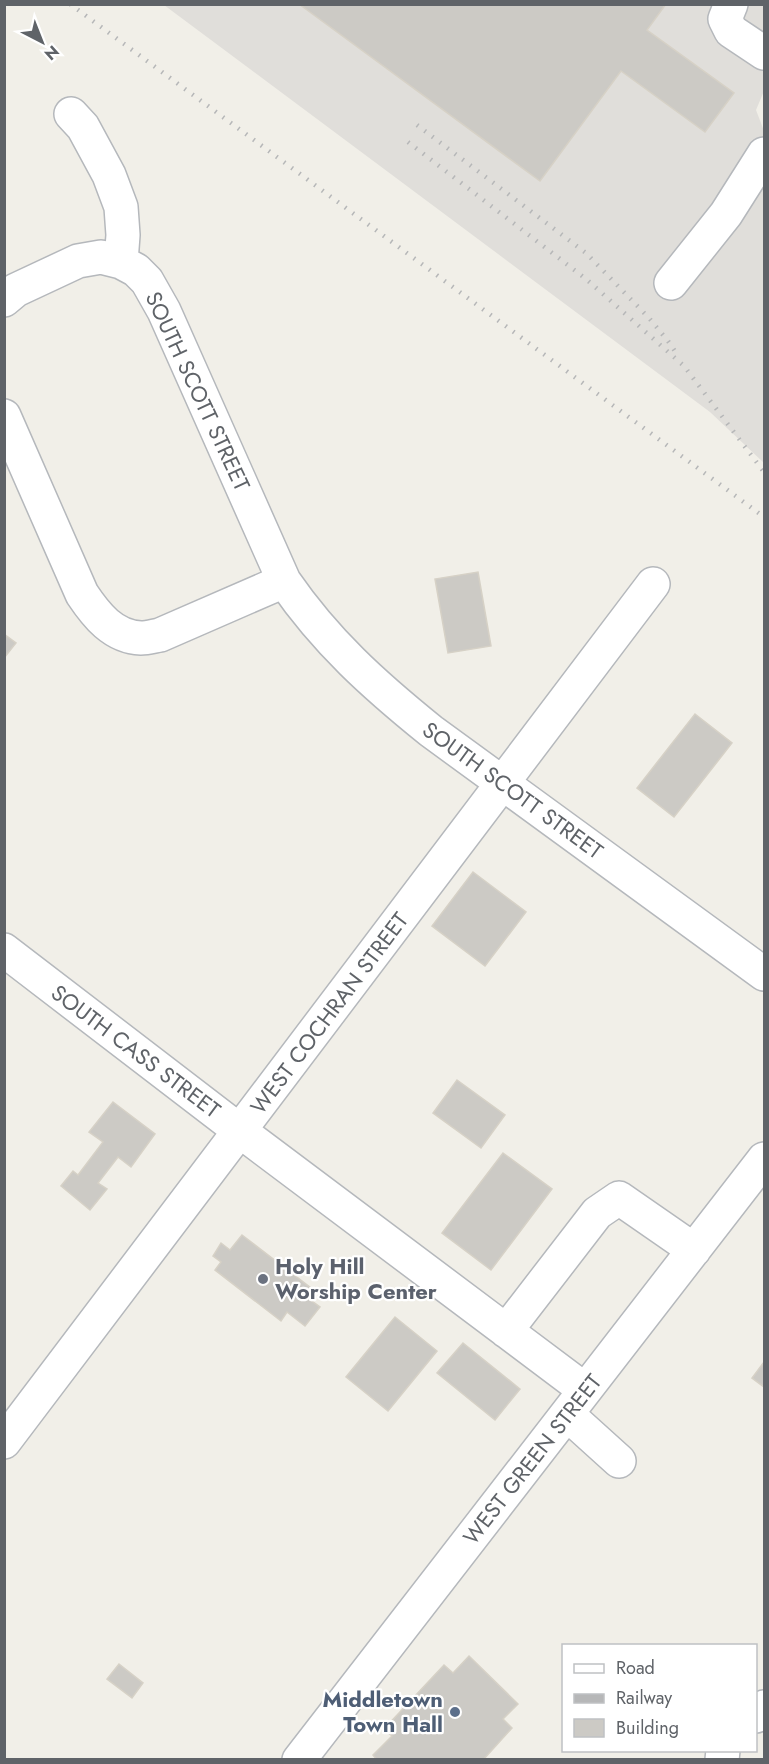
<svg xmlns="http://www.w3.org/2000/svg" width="769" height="1764" viewBox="0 0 769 1764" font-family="Jost,sans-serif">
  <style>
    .industrial { fill: #e0deda }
    .building { fill: #cccac5; stroke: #d6d1c6; stroke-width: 1.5 }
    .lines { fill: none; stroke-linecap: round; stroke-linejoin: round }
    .minor-casing { stroke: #b5b8bc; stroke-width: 36 }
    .minor { stroke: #fff; stroke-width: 33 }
    .rail { stroke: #b6b7b8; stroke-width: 4.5; stroke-dasharray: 1.5 8; stroke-linecap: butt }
    .worship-dot { fill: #6b7280; stroke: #fff; stroke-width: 2 }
    .service-dot { fill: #5c6f8a; stroke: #fff; stroke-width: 2 }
    .labels { text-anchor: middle; stroke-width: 4.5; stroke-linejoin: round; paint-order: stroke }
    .street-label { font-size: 22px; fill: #5f6368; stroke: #fff }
    .worship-label { font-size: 22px; font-weight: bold; fill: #5b616d; stroke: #fff; text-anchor: start }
    .service-label { font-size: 22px; font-weight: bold; fill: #4e5e75; stroke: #fff; text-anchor: end }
  </style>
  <rect width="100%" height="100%" fill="#f1efe8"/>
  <!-- industrial -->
  <path class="industrial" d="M164,5H764V91L756,110L764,131V463L710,412Z"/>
  <!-- building -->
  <path class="building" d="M299,4H666L647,30L734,93L705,132L621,71L540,181Z
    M478,572L491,646L448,653L435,579Z
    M4,634L16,643L4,658Z
    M695,714L732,743L674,817L637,788Z
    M473,872L526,912L485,966L432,926Z
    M457,1080L505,1115L481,1148L433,1113Z
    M113,1102L155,1134L131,1167L118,1157L98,1183L107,1189L90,1210L61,1186L73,1171L78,1175L103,1142L89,1132Z
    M503,1153L552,1189L491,1270L442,1233Z
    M242,1235L311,1288L305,1296L320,1307L305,1326L287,1312L281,1321L215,1270L221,1262L213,1256L221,1243L230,1250Z
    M395,1317L437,1351L388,1411L346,1377Z
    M463,1343L520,1389L495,1420L437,1373Z
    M764,1362V1387L752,1378Z
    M469,1656L518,1704L503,1719L512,1728L483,1760H377L373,1755L392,1736L384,1729L444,1665L453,1673Z
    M119,1664L143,1683L132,1698L107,1679Z"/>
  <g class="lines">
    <defs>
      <path id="minor" d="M731,4L725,19L731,31L764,53
        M71,114L83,127L109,175L121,207L123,235L121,262
        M671,283L726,214L764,154
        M4,300L16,290L78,261L101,257L121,262L136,270L147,281L164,311L284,581C326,642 374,685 431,731L764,974
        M4,416L82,594C96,615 113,637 141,638C147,638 154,636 160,635L284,581
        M4,950L240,1131L585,1390
        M506,1331L597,1213L619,1198L694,1250
        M567,1414L619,1461
        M4,1442L653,584
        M756,1716L764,1707
        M299,1760L764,1159
        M722,1760L723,1750"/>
    </defs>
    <!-- minor casing -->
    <use href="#minor" class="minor-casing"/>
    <!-- minor -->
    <use href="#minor" class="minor"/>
    <!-- rail -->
    <path class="rail" d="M70,4L764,517
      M417,125L586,253L649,318L668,341L677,354
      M408,142L586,279L684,366L764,472"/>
  </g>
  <!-- markers -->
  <circle class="worship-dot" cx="263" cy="1279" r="6"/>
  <circle class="service-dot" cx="455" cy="1712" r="6"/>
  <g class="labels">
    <!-- street labels -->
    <g class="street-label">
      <text transform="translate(198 391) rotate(65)" y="8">SOUTH SCOTT STREET</text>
      <text transform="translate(513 790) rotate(36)" y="8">SOUTH SCOTT STREET</text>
      <text transform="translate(329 1013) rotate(-53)" y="8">WEST COCHRAN STREET</text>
      <text transform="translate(136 1051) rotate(37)" y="8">SOUTH CASS STREET</text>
      <text transform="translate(532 1459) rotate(-52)" y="8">WEST GREEN STREET</text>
    </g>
    <!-- worship labels -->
    <g class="worship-label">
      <text x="275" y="1274">Holy Hill<tspan x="275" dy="25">Worship Center</tspan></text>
    </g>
    <!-- service labels -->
    <g class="service-label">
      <text x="443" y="1707">Middletown<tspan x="443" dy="25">Town Hall</tspan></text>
    </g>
  </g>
  <!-- border -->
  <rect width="769" height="1764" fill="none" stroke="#5f6368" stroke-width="12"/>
  <!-- legend -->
  <rect x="562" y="1644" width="195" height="108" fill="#ffffff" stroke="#bfc1c3" stroke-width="1.5"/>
  <rect x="574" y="1664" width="30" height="9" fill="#ffffff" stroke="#bfc1c3" stroke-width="1.5"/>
  <text x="616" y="1674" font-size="18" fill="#5f6368">Road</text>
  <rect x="574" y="1694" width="30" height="9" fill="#b6b7b8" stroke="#bfc1c3" stroke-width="1.5"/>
  <text x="616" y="1704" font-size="18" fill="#5f6368">Railway</text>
  <rect x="574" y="1719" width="30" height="18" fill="#cccac5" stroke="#bfc1c3" stroke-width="1.5"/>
  <text x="616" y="1734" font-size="18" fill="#5f6368">Building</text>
  <!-- north arrow -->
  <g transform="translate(42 42) rotate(138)" stroke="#ffffff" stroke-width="4.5" paint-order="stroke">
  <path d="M0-4.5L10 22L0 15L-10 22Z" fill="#5f6368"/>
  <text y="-9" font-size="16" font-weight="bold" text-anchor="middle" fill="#5f6368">N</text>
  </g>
</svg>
